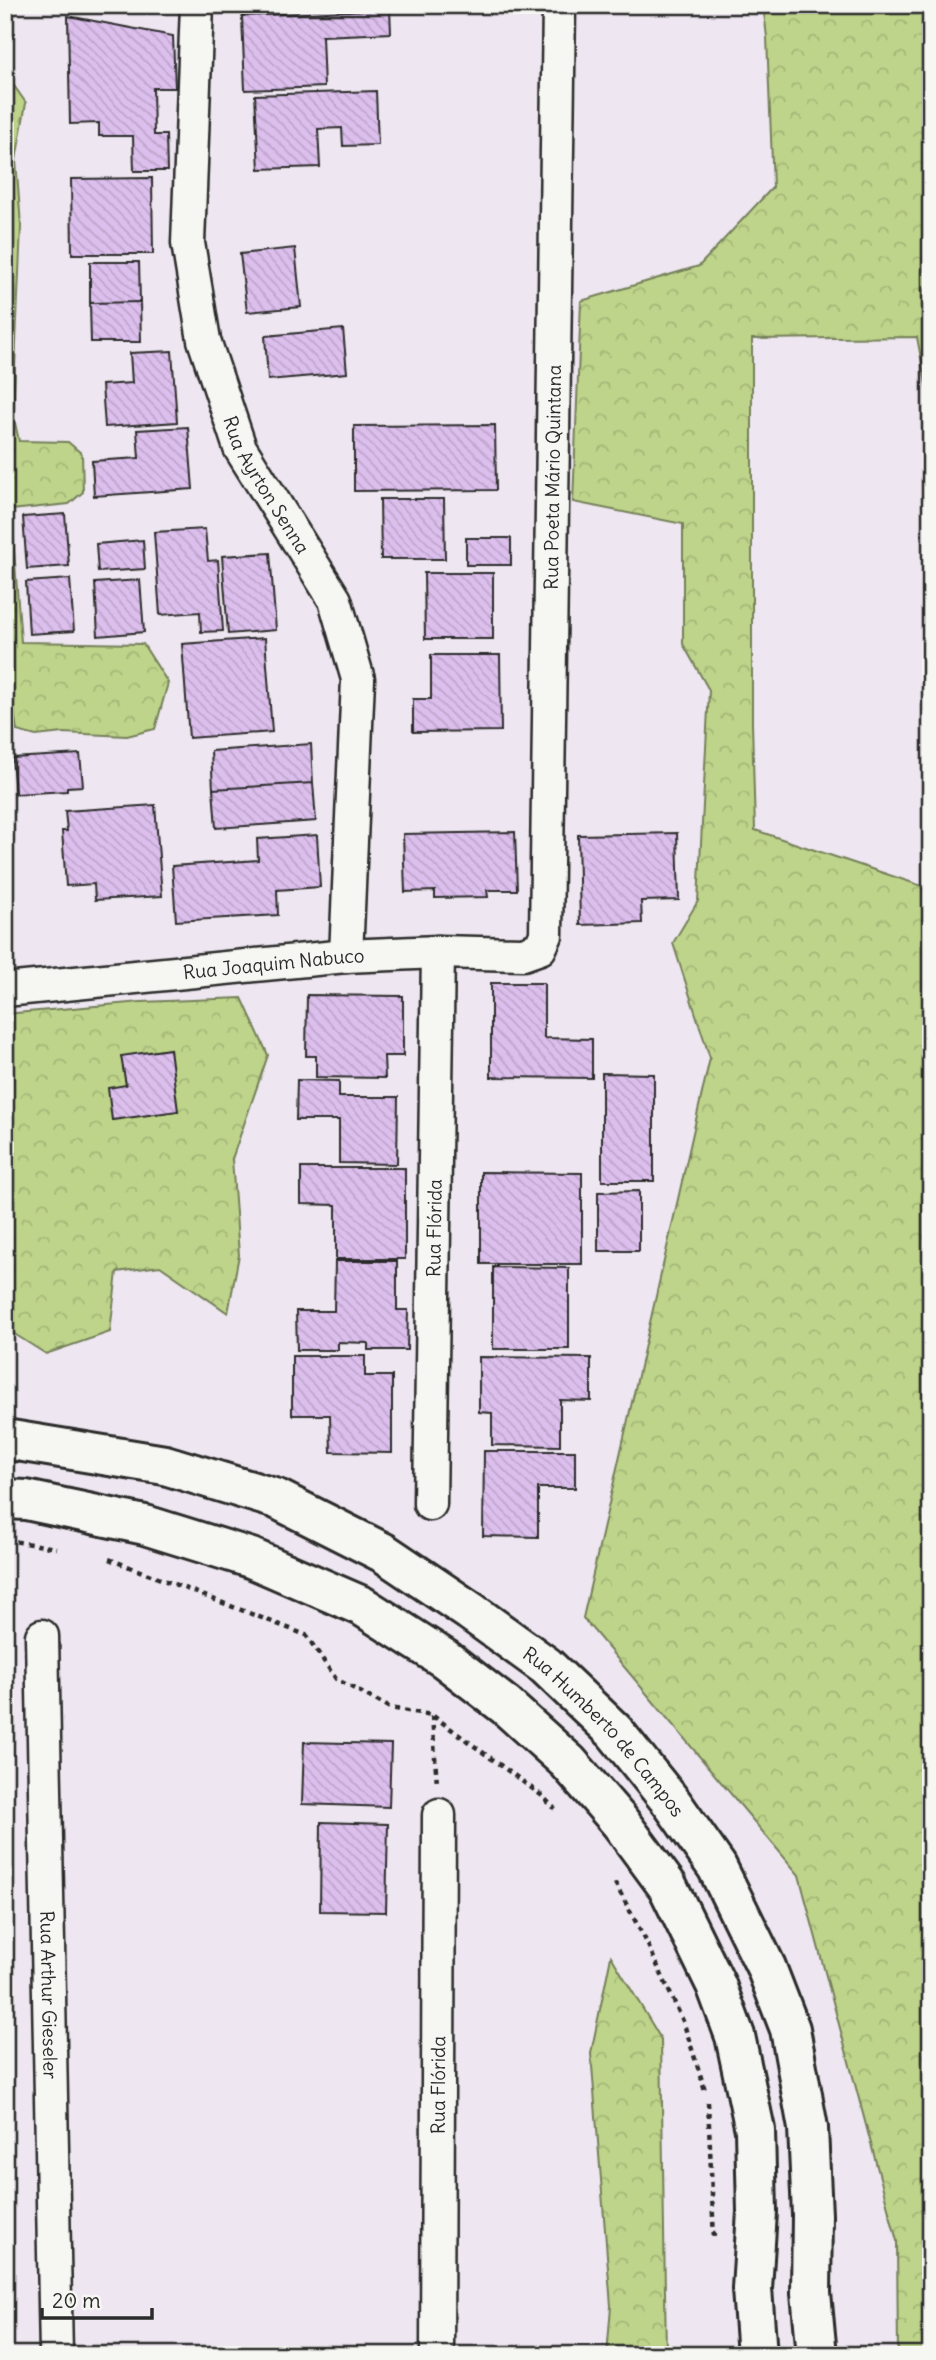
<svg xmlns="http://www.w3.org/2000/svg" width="936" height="2360" viewBox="0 0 936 2360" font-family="Delius,sans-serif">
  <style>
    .forest { fill: url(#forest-crowns); stroke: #74805a; stroke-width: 2 }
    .building { fill: url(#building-back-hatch); stroke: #2b2b2b; stroke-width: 2 }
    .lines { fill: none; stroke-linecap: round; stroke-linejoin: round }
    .minor-casing { stroke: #2b2b2b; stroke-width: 37 }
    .primary-casing { stroke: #2b2b2b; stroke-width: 44 }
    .path { stroke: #2b2b2b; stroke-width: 4.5; stroke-dasharray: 5 5; stroke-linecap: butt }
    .minor { stroke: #f6f6f2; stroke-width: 32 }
    .primary { stroke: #f6f6f2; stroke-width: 38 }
    .labels { text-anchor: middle; stroke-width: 7; stroke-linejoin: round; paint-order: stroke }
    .street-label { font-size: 19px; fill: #2b2b2b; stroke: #f6f6f2 }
  </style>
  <defs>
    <pattern id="forest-crowns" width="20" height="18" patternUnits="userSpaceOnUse" patternTransform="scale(1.75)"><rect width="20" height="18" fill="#bed48a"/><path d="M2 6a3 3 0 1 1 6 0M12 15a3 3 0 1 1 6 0" fill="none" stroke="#a3b677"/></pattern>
    <pattern id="building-back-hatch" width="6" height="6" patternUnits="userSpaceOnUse" patternTransform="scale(1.75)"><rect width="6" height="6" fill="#dcbfed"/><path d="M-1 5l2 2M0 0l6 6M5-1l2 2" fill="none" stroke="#bda4cb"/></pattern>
  </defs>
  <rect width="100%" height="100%" fill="#eee6f0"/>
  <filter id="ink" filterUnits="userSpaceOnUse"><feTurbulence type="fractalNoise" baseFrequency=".0143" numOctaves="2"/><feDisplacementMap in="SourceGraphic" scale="14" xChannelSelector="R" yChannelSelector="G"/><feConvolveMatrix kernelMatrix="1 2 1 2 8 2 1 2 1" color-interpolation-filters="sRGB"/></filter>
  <g filter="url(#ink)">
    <!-- forest -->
    <path class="forest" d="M763,5H931V411L917,337L752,339V723L755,830L931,889V2355H898L897,2241L799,1875L583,1618L710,1058L673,943L698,901L709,690L683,644V524L573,502L581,301L699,266L773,187L767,37Z
      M5,73L26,103L16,160L21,226L13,414L19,441L68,442L82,454L83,492L69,504L11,510L21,642L143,644L168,683L155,729L127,736L63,733L36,736L17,731L7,667L5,665Z
      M242,998L268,1055L232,1159L239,1255L228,1313L160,1266L117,1272L110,1332L46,1354L5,1328V1014L141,1002Z
      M611,1956L661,2039L666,2355H607L611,2306L591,2053Z"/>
    <!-- building -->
    <path class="building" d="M286,5H362V7L286,10Z
      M390,9L391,33L322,36L324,87L245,90L242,16Z
      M68,16L173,36L175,88H153L154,135H166L167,171H134L133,136H99V123L70,124Z
      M376,91L378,145L343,146L342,128L318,129L320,167L259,169L255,95Z
      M152,178L153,254H72L71,179Z
      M295,248L301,307L247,312L240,254Z
      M90,262H139L140,302L90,303Z
      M140,302L141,342H91L90,303Z
      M343,329L347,373L268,380L265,336Z
      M172,351L177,422L105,427L102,385L132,383L130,353Z
      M495,425L496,490L354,491V426Z
      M188,427L193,489L94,496L92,461L139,458L137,430Z
      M380,499H444L445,559H381Z
      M65,514L69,566L27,569L23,517Z
      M205,529L208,561L218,560L223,631L201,632L200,612L160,615L154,532Z
      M466,538H511V565H466Z
      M143,540L145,569L98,572L96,544Z
      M270,553L276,630L228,634L222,556Z
      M424,573H493V639H425Z
      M70,579L74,631L29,634L26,582Z
      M140,580L144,632L98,636L95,583Z
      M265,638L272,732L189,738L182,644Z
      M431,655H500L501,731L413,732V699H431Z
      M311,744L313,783L213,789L211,751Z
      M80,754L83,786L67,787V791L15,794L12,758Z
      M313,783L316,821L216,828L213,789Z
      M155,805L162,896L95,900L94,884L66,886L62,831H67L65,811Z
      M515,832L517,890H487L488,897L435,898V891L405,892L403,834Z
      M677,833L679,900L641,901L642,923L580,925L578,835Z
      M317,835L320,887L277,890L278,915L176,921L172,866L258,860L257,839Z
      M491,983H544V1038L592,1039V1078L491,1077Z
      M307,995L403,996V1056H384L385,1078L316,1077V1056H306Z
      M170,1049L178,1111L112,1120L108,1088L126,1085L121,1056Z
      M602,1073L654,1074V1181H602Z
      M297,1080L339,1081V1097H398L397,1164L339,1163V1120H296Z
      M301,1168H405V1259H336V1205L301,1204Z
      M481,1172L582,1173V1264H481Z
      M639,1191V1251H598V1192Z
      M335,1261H397V1310H408L407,1350H368V1343L338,1342V1350H297L296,1311H334Z
      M493,1267L569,1268V1349H493Z
      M292,1356H365V1376H392V1453L331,1452L330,1415H292Z
      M479,1357L591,1358V1401L560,1400V1446L492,1445V1413L479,1412Z
      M484,1451H575V1488H538V1537L483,1536Z
      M304,1742L391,1744L389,1807L302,1804Z
      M321,1822L388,1824L386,1912L320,1911Z"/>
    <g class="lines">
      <defs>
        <g id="minor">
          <path id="s1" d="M197,5L188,243L204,340L240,448L335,600L358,679L346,956"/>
          <path id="s2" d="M5,990L346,956L438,952L523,954L540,948L546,935L559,5"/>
          <path id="s3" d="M430,1504L438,952"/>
          <path id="s4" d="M42,1636L56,2355"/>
          <path id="s5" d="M437,2355L439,1815"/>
        </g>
        <g id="primary">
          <path id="s6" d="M5,1439L165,1465L277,1499L384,1553L470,1611L546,1666L614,1731L672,1803L717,1867L766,1967L790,2029L808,2128L812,2215L811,2293L817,2355"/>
          <path d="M5,1499L26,1500L145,1525L251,1558L362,1606L445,1659L506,1706L568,1762L620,1822L668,1887L716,1985L735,2036L755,2130L757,2212L752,2289L757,2355"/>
        </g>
      </defs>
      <!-- minor casing -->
      <use href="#minor" class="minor-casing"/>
      <!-- primary casing -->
      <use href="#primary" class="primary-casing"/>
      <!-- path -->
      <path class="path" d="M6,1540L56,1548
        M109,1559L306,1635L336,1679L390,1708L432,1715L541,1795L555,1809
        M432,1716L437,1784
        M615,1883L646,1941L683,2021L705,2090
        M708,2102L714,2240"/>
      <!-- minor -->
      <use href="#minor" class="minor"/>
      <!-- primary -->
      <use href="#primary" class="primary"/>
    </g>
  </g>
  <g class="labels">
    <!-- street labels -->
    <g class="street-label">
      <text dy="7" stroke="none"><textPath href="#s2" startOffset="1010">Rua Poeta Mário Quintana</textPath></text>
      <text dy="7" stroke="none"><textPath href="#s1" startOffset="495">Rua Ayrton Senna</textPath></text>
      <text dy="7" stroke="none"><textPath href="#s2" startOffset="270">Rua Joaquim Nabuco</textPath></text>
      <text dy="7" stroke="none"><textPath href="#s3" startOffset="276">Rua Flórida</textPath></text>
      <text dy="7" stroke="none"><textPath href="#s6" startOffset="684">Rua Humberto de Campos</textPath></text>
      <text dy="7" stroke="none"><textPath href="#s4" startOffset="359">Rua Arthur Gieseler</textPath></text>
      <text dy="7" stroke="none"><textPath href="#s5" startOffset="270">Rua Flórida</textPath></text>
    </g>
  </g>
  <!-- margin -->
  <rect width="936" height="2360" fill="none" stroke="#f6f6f2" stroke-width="28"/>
  <rect x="14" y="14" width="908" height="2332" fill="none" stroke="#2b2b2b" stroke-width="2.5" filter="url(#ink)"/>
  <!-- scale -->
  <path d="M42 2308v10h110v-10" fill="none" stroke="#2b2b2b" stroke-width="3.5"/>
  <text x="52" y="2308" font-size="21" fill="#2b2b2b" stroke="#f6f6f2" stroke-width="5" paint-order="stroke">20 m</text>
</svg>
